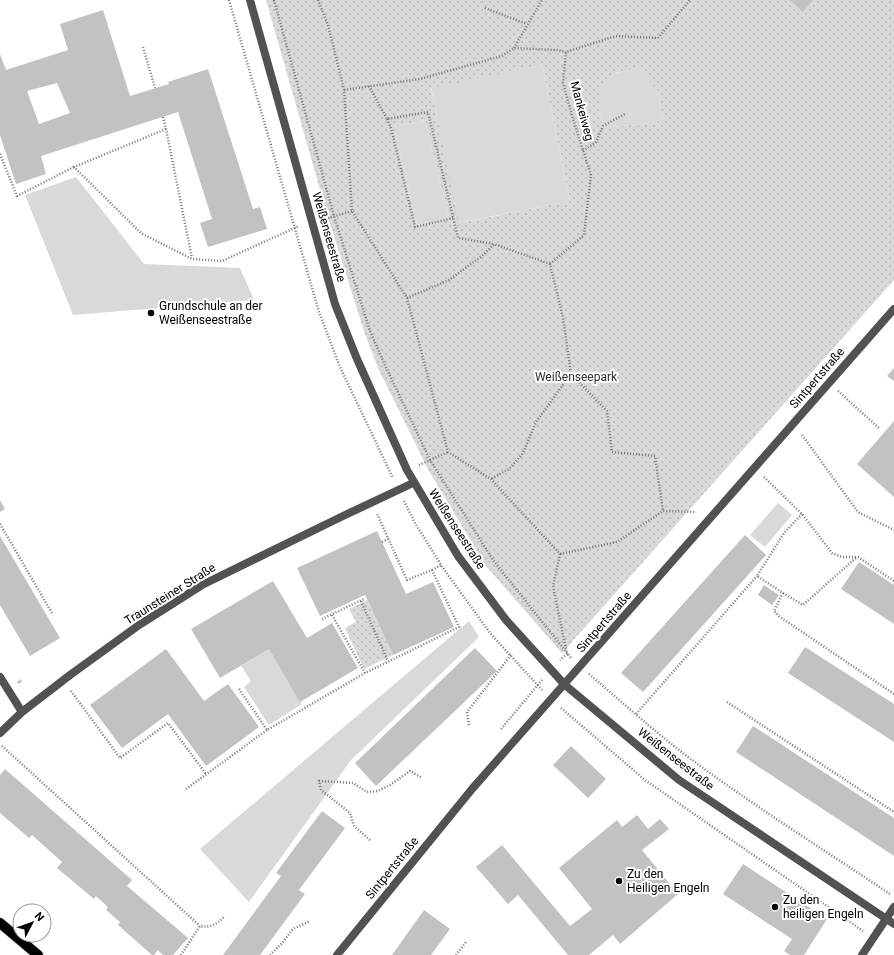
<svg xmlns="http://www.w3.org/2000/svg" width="894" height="955" viewBox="0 0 894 955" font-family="Roboto,sans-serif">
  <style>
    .grass { fill: #d9d9d9 }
    .park { fill: url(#park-dots); fill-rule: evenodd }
    .building { fill: #c2c2c2; fill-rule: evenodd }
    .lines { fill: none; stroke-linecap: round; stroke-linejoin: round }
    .primary-casing { stroke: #dbdbdb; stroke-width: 12 }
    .path { stroke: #747474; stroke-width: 2.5; stroke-dasharray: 1 2; stroke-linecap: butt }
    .minor { stroke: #525252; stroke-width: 8 }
    .primary { stroke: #000; stroke-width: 10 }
    .poi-dot { fill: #000; stroke: #fff; stroke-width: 1.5 }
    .labels { text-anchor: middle; stroke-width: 4; stroke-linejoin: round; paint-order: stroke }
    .street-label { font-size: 12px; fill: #000; stroke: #fff }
    .poi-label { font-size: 12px; fill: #000; stroke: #fff; text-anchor: start }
    .park-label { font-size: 12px; fill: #303030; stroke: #fff }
  </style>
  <defs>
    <pattern id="park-dots" width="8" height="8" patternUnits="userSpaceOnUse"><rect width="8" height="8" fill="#d9d9d9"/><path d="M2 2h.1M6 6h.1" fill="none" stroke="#b8b8b8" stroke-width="1.8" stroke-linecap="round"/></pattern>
  </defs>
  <rect width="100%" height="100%" fill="#fff"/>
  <!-- grass -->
  <path class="grass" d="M542,65L570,201L458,223L431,87Z
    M639,69L658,90L663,119L636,126L629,125L610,127L603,126L599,111V88L615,73Z
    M425,120L449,217L417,225L394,127Z
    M76,177L144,264L240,268L254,300L73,315L25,195Z
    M778,503L792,515L765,547L750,535Z
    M469,621L479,637L351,760L249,902L200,849Z
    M269,649L302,704L269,725L244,687L251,681L241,666Z"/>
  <!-- park -->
  <path class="park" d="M266,0H894V280L562,653L486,566L429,471L378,368L365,334L327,214ZM542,65L570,201L459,223L431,88ZM639,69L658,91L663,119L636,126L629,125L610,127L603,126L599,111V88L615,73ZM425,120L449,217L417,225L394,127Z
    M367,600L393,655L364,669L345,628L356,622L349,609Z"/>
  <!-- building -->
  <path class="building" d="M790,0H813L803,12Z
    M103,10L130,96L169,84L168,82L208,69L253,209L260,207L267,229L208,247L200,223L212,219L178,112L41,156L46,174L16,184L0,135V54L6,70L68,50L60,24ZM57,83L70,113L39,124L27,91Z
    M894,368V381L887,376Z
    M894,421V497L857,464Z
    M0,500L5,509L0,512Z
    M377,531L406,594L433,582L454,627L393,655L365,595L320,616L297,568Z
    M745,535L766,555L643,692L621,673Z
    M0,536L60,638L30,656L0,605Z
    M859,562L894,585V624L841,589Z
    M273,581L307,638L332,623L358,668L300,702L269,649L220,678L191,629Z
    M764,585L779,595L772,605L758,595Z
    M805,647L894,704V742L788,673Z
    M475,648L497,671L376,786L355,763Z
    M166,649L204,701L228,684L259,727L206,766L168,714L122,748L90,705Z
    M21,679L22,682L18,684L17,682Z
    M753,726L894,818V856L736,752Z
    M571,746L606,779L588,798L553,765Z
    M5,769L132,880L127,886L188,938L173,955H163L158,950L154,955H152L118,925L120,922L106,910L108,907L96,896L94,899L57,868L62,862L32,835L29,838L0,813V775Z
    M322,811L345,828L299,890L305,894L260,955H223L281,876L276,873Z
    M637,815L648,829L660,819L669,829L642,850L678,894L620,944L613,935L589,955H568L518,895L508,904L476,867L502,845L570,926L592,909L559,868L617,820L622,827Z
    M743,864L827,919L804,955H790L784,951L792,939L723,894Z
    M424,910L450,929L431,955H392Z"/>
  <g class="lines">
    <defs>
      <path id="primary" d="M0,923L38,955"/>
    </defs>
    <!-- primary casing -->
    <use href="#primary" class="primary-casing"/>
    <!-- path -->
    <path class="path" d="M229,0L319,312L340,367L393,478
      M274,0L334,216L370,331L385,365L430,460L493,560L571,658
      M318,0L328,25L344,90L352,211L407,298L448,452L491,479L560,554L553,586L567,654L560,660
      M485,8L527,24
      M143,47L155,88
      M514,48L542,0
      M369,86L387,119L428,112L458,238L494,244
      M344,90L420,79L502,56L514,48L557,50L566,52
      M163,117L166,129L192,258
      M387,119L391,128L415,227L453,218
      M166,129L74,167L141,233L192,259L222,261L299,226
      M583,151L596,142L603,126L625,114
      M0,154L17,196L74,167
      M325,219L352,211
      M550,264L584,235L591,175L573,119L563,83L566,52L616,36L658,38L690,0
      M407,298L449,280L482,256L494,244L550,264L563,318L571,374L536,422L523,453L509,469L491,479
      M571,374L607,411L612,452L655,456L663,511L696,512
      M838,391L880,429
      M802,435L858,512L894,530
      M419,465L448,452
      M764,477L802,514L832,553L842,557H858L894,581
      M404,501L415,523L443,568L490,633L542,690
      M802,514L784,533L757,576L783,593L774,611L780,617L894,694
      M0,524L52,613
      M382,542L388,539
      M560,554L617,542L663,511
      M432,570L441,565
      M783,593L803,605L857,557
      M361,601L388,661
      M332,615L365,673
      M322,619L364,599
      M589,674C623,703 656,733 692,760C756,807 824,850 890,894
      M239,689L267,730L365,673L459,627L432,570L407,580L377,514
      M71,691L120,758L168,723L206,774
      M727,702L894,812
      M561,708L645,780L863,931
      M636,714L757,576
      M469,725L467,712L511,655
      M501,729L542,680
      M2,746L200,926
      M186,789L267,730
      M370,840L354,826L350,813L321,790L319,781L353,783L367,792L378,791L390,785L410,771L422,778
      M181,955L200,926C210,928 216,925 224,917
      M270,955L283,942L293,929L310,921
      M456,955L466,942"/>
    <!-- minor -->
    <path class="minor" d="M250,0L335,304L357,359L407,470L458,556L506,620L565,685L679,780L894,924
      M0,677L22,712
      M0,733L22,712L70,675L139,625L202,585L343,516L413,483
      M337,955L472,789L894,309
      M862,955L894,907"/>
    <!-- primary -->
    <use href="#primary" class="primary"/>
  </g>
  <!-- markers -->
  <g class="poi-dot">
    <circle cx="151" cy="313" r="4"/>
    <circle cx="619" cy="881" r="4"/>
    <circle cx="775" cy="907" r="4"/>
  </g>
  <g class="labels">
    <!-- street labels -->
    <g class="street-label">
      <text transform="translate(582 111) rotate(75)" y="4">Mankeiweg</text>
      <text transform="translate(329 237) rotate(74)" y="4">Weißenseestraße</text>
      <text transform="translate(817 378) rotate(-49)" y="4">Sintpertstraße</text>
      <text transform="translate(457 529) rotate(57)" y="4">Weißenseestraße</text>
      <text transform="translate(170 594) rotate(-32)" y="4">Traunsteiner Straße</text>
      <text transform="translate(604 622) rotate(-49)" y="4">Sintpertstraße</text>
      <text transform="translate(676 759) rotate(38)" y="4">Weißenseestraße</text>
      <text transform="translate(392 868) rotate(-51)" y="4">Sintpertstraße</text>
    </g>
    <!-- poi labels -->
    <g class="poi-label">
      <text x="159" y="310">Grundschule an der<tspan x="159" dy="14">Weißenseestraße</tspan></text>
      <text x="627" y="878">Zu den<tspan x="627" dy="14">Heiligen Engeln</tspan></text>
      <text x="783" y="904">Zu den<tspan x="783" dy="14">heiligen Engeln</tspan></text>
    </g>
    <!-- park labels -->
    <g class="park-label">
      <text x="576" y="381">Weißenseepark</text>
    </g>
  </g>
  <!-- north arrow -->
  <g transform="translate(32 923) rotate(49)"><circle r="19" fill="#ffffff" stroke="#999999"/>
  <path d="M0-3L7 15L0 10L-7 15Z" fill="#000000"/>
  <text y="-6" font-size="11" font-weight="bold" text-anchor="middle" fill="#000000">N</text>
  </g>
</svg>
